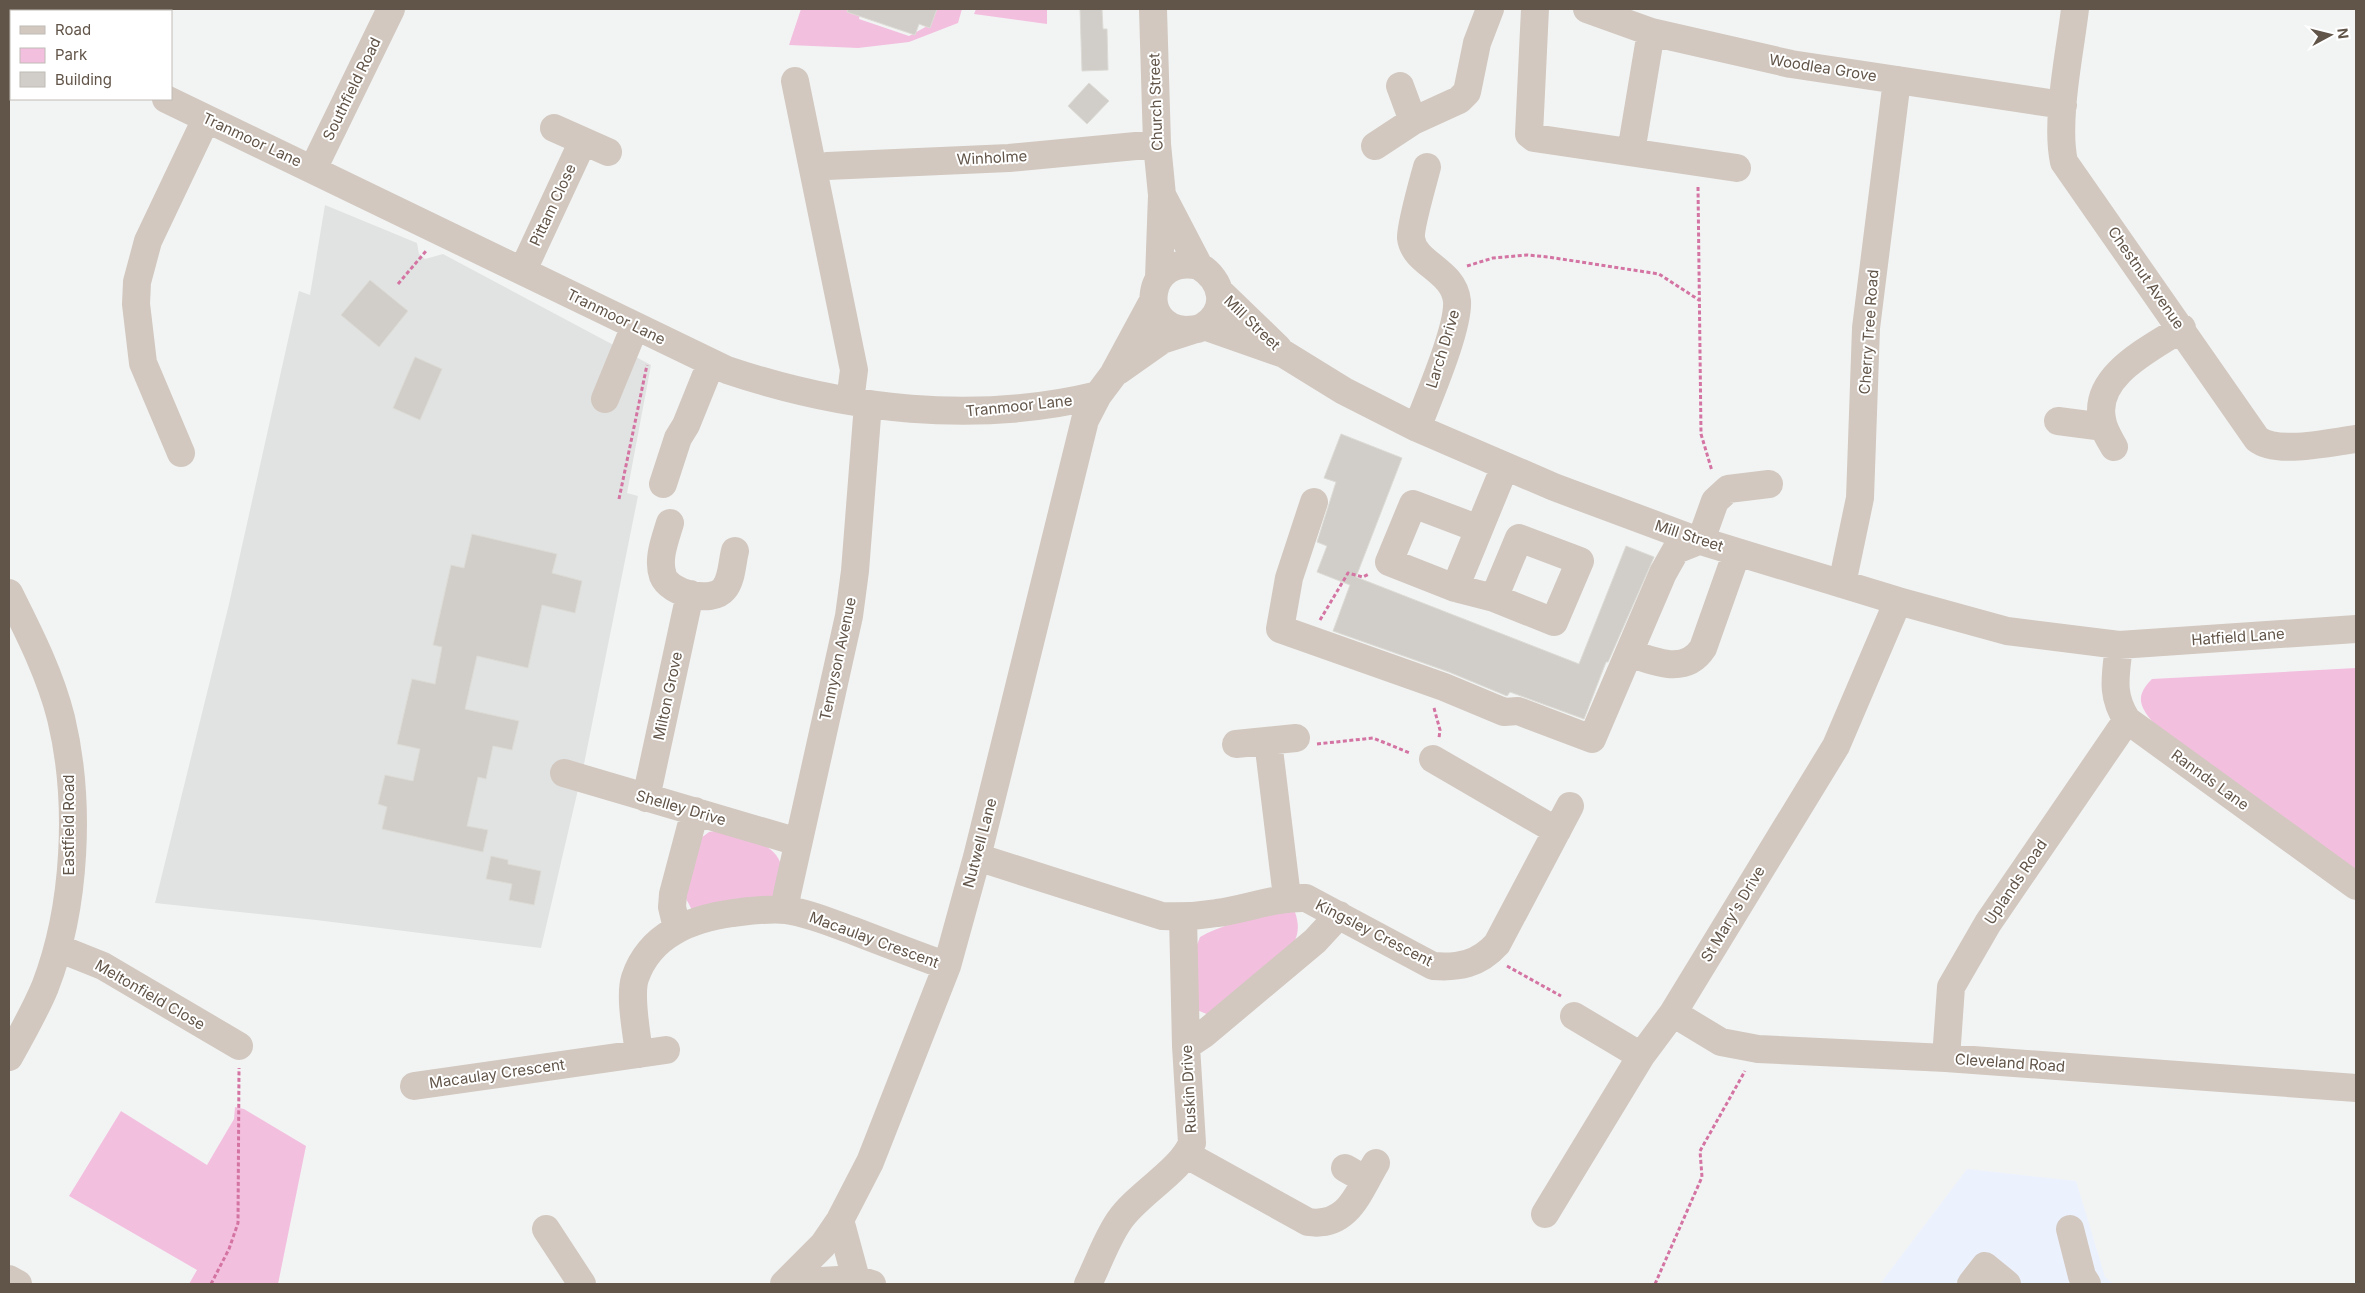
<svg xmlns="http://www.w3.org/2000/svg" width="2365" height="1293" viewBox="0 0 2365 1293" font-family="Inter,sans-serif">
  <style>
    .commercial { fill: #ecf1fe }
    .education { fill: #e1e3e2 }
    .green { fill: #f3bfdf }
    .building { fill: #d1cec9; stroke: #dddbd5 }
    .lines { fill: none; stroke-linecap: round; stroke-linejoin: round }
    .path { stroke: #d474a3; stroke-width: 3; stroke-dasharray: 4 2.5; stroke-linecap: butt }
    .minor { stroke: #d2c8bf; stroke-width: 28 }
    .labels { text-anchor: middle; stroke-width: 4; stroke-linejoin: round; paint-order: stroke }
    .street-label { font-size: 15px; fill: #615448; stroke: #fff }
  </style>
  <rect width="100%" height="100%" fill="#f2f4f4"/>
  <!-- commercial -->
  <path class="commercial" d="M1967,1169L2076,1181L2105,1277L2114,1284H1880Z"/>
  <!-- education -->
  <path class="education" d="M325,205L417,243L419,254L425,259L443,254L651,365L627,493L638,496L584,764L541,948L316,920L155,903L229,604L299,291L310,295Z"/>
  <!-- green -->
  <path class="green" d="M801,9H846L860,14L859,19L909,36L931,24L935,10L962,9L958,23L909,42L858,48L789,45Z
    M976,9H1047V24L974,14Z
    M2356,668V871L2155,725C2140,707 2134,697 2152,679Z
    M720,830C743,838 783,842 782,874C782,880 776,890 773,896L692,910L683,893L701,838L709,832Z
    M1292,911L1295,912C1299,924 1299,932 1294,943L1209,1015L1197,1010L1194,953L1200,937C1224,923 1264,915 1292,911Z
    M235,1107L244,1109L306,1146L278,1284H189L197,1270L69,1196L121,1111L207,1165L234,1119Z"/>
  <!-- building -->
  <path class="building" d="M848,9H937L930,28L919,24L915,35L847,12Z
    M1080,9H1102L1103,29H1107L1108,70L1082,71Z
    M1089,83L1109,101L1087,124L1068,106Z
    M370,280L408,311L379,347L341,315Z
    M415,357L442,369L420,420L393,408Z
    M1341,434L1402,458L1356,577L1579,664L1626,546L1654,557L1608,662H1606L1584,719L1510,692L1507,696L1449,672L1333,631L1350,585L1317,572L1327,546L1317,542L1336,482L1324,478Z
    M472,534L557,554L552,573L582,581L575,613L542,605L528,668L477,656L465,709L519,721L512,750L493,746L486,779L478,777L467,826L488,830L483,852L382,829L387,807L378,804L385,775L413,781L420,749L397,744L412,679L435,684L442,647L433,645L451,565L464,568Z
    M491,856L508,860V864L541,871L534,905L509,900L512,884L486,879Z"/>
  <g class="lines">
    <!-- path -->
    <path class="path" d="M1698,187L1701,434L1712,471
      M1467,266L1493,258L1527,255L1548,257L1659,274L1699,300
      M398,284L426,251
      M619,499L647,365
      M1320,620L1348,573L1363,577L1369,574
      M1434,708L1440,730L1439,738
      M1317,744L1373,738L1410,753
      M1507,966L1561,996
      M211,1284L229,1249L238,1223L239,1068
      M1655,1284L1702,1177L1700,1151L1745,1071"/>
    <!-- minor -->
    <path class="minor" d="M1153,9L1157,144L1162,195L1159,278
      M1535,9L1529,134L1534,138L1737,168
      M1587,9L1651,32L1791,64L2063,105
      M2075,9C2070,52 2055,121 2064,162L2257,439C2277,455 2331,442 2356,439
      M9,19L11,21
      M9,62L11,57
      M795,81L854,370L850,401
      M1400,86L1413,121
      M166,99L727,370C846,410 975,425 1098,395
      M554,128L608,152
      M1375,146L1413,121L1459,100L1467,92L1477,43L1490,9
      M1631,152L1651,32
      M827,166L1009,158L1157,144
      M313,169L391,9
      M1162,195L1199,266C1222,280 1230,309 1204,326C1198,330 1192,330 1185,330C1136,326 1147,253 1199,266
      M523,270L583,141
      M1220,292L1278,348
      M1204,326L1284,354L1344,391L1417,428L1554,487L1688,537L1898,601L2007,631L2119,645L2356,629
      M1118,371L1162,340L1193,330
      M605,399L635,326
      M2058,421L2104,427
      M1417,428C1428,399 1459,328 1457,301C1454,270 1414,264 1411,238C1410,227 1423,182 1427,167
      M2114,447C2109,438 2103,429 2102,419C2093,375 2152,348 2182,328
      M181,453L143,363L136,304L137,282L148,241L206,119
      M663,484L678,438L686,425L711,363
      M1314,502L1289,578L1280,629L1444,687L1504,712L1518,711L1592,739L1663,573L1676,550L1701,540L1715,501L1728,489L1769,484
      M670,523C665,540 657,559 663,576C670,594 712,604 724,589C732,580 732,562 735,551
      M1842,584L1860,498L1866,328L1897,80
      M1455,588L1389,562L1413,504L1479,529
      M9,593C29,633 50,674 61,718C81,801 76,907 45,987C35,1011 22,1034 9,1057
      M1494,598L1519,538L1580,561L1554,622L1494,598L1455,588L1505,466
      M2119,645C2116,675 2110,694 2127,720L2356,886
      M1629,653C1654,661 1685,676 1703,648L1737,552
      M1268,741L1287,897
      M1236,744L1296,738
      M1433,759L1557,831
      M564,773L798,842
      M646,798L690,594
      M977,857L1162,916C1180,917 1198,916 1217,913C1247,909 1275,897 1306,898L1433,966C1459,968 1479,964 1497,944L1570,806
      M785,910L787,894L849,616L855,571L868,404
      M677,928L672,907L673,894L695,811
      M58,948L103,966L239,1046
      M1673,1013L1721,1042L1758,1049L1946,1058L2356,1088
      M1574,1016L1641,1056
      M1186,1046L1204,1034L1315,941L1339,915
      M639,1054C637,1034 629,997 635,978C650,934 691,919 733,913C750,911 769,908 786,910C809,913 832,923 854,931C885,943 916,955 947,966
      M1946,1058L1951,987L1988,923L2127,720
      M414,1086L666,1050
      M1187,1155L1308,1222C1348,1228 1358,1193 1376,1163
      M1345,1168L1366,1180
      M1545,1214L1641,1056L1673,1013L1836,746L1898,601
      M840,1220L856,1279
      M546,1229L582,1284
      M2070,1229L2082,1276L2087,1284
      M9,1279L18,1284
      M786,1283L856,1279L872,1284
      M784,1284L823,1245L840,1220L870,1162L947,966L977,857L1085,420L1098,395L1113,375L1153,301
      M1088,1284C1098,1264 1106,1240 1119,1221C1137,1194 1181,1171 1192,1143L1186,1046L1183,917
      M1971,1284L1985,1266L2007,1284"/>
  </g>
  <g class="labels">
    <!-- street labels -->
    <g class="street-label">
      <text transform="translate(1823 68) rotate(9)" y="5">Woodlea Grove</text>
      <text transform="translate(352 89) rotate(-64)" y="5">Southfield Road</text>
      <text transform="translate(1156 102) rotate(-92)" y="5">Church Street</text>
      <text transform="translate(252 140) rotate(25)" y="5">Tranmoor Lane</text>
      <text transform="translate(992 158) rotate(-3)" y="5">Winholme</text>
      <text transform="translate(553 205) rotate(-65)" y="5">Pittam Close</text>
      <text transform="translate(2146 278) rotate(55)" y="5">Chestnut Avenue</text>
      <text transform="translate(616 317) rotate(26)" y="5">Tranmoor Lane</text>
      <text transform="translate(1252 323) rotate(44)" y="5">Mill Street</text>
      <text transform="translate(1869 332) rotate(-86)" y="5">Cherry Tree Road</text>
      <text transform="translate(1443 349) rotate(-73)" y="5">Larch Drive</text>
      <text transform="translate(1019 406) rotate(-6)" y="5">Tranmoor Lane</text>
      <text transform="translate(1689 536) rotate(18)" y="5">Mill Street</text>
      <text transform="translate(2238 637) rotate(-4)" y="5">Hatfield Lane</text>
      <text transform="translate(838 659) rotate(-78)" y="5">Tennyson Avenue</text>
      <text transform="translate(668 696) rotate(-78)" y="5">Milton Grove</text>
      <text transform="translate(2210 780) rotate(36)" y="5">Rannds Lane</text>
      <text transform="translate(681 808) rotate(16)" y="5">Shelley Drive</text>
      <text transform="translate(69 825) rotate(-90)" y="5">Eastfield Road</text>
      <text transform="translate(980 843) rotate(-75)" y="5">Nutwell Lane</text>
      <text transform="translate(2016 882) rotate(-56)" y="5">Uplands Road</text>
      <text transform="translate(1733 914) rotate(-59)" y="5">St Mary's Drive</text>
      <text transform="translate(1374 933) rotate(27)" y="5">Kingsley Crescent</text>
      <text transform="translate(874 940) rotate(20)" y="5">Macaulay Crescent</text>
      <text transform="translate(150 995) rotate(30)" y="5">Meltonfield Close</text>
      <text transform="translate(2010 1063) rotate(4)" y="5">Cleveland Road</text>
      <text transform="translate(497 1074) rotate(-8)" y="5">Macaulay Crescent</text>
      <text transform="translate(1189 1089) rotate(-93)" y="5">Ruskin Drive</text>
    </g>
  </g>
  <!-- border -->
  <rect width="2365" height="1293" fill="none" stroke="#615448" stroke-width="20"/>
  <!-- legend -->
  <rect x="10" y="10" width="162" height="90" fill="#ffffff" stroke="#c0bbb6"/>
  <rect x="20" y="26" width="25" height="8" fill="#d2c8bf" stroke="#c0bbb6"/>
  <text x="55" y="35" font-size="15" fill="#615448">Road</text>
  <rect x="20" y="48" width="25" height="15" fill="#f3bfdf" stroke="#c0bbb6"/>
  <text x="55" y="60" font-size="15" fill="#615448">Park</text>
  <rect x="20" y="72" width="25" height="15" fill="#d1cec9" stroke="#c0bbb6"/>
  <text x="55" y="85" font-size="15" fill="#615448">Building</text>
  <!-- north arrow -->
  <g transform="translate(2330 35) rotate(83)" stroke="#ffffff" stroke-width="4" paint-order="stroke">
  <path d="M0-4L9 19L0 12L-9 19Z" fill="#615448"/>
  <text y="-8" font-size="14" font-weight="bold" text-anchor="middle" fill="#615448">N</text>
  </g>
</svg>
